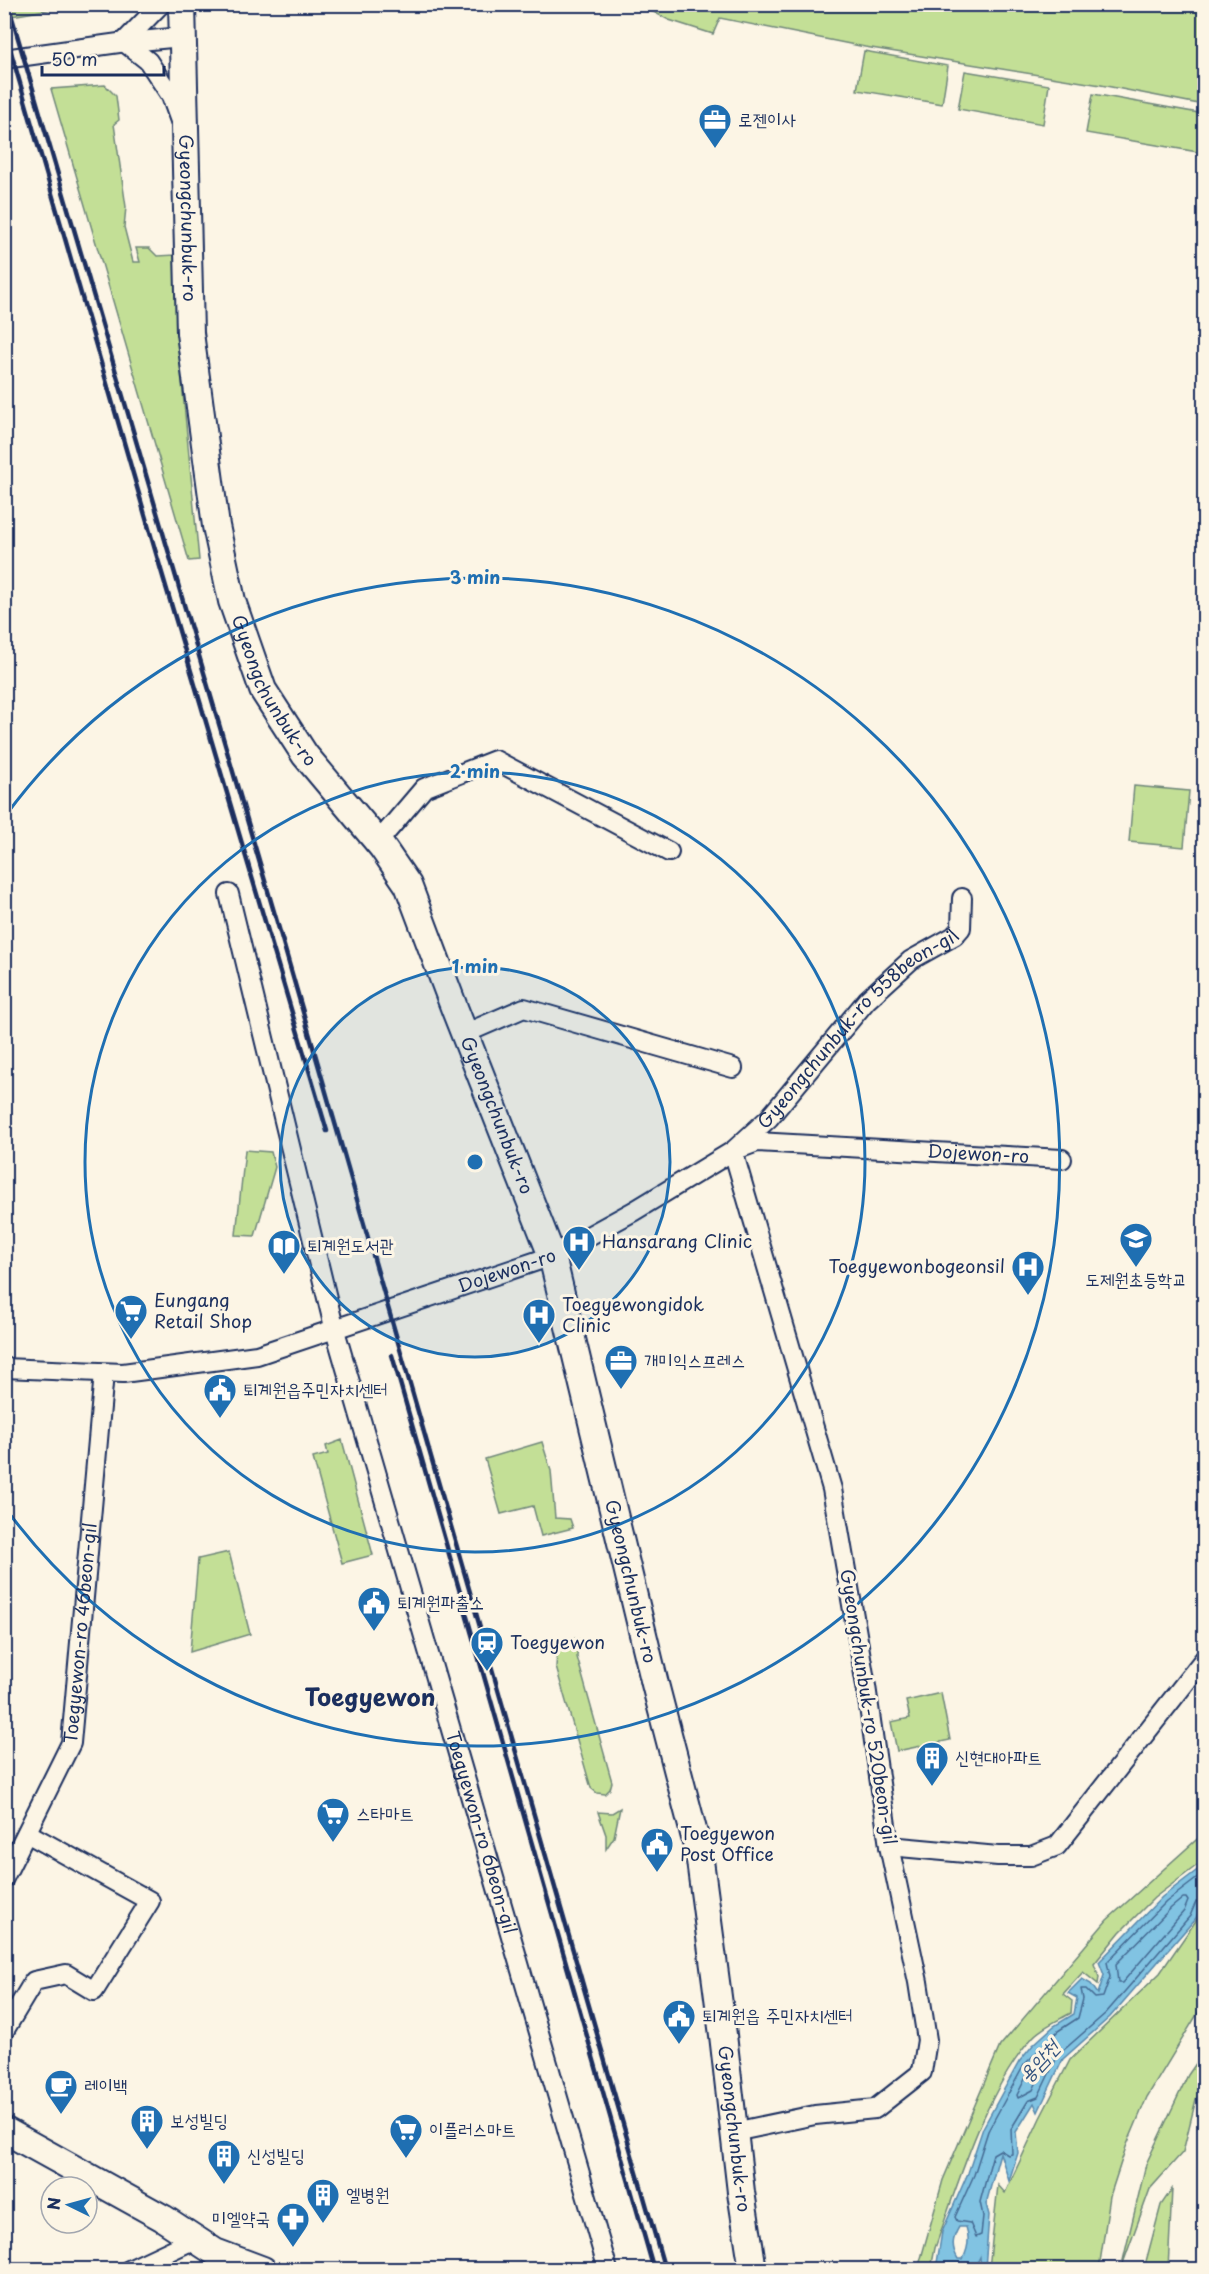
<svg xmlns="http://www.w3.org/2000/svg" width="1209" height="2274" viewBox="0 0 1209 2274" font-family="'Playpen Sans','Poor Story',sans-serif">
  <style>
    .green { fill: #c3df96; stroke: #6f877a; stroke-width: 1.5 }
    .water { fill: #81c3e2; stroke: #5888ad; stroke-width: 1.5; fill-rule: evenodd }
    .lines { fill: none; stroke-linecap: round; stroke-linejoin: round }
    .shore { stroke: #446a93; stroke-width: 1.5 }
    .street-casing { stroke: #1b2f5e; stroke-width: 22 }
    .secondary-casing { stroke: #1b2f5e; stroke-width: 30 }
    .street { stroke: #fcf5e5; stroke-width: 18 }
    .secondary { stroke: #fcf5e5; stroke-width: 26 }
    .rail { stroke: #1b2f5e; stroke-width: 4.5 }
    .ring { fill: none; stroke: #1f6fb2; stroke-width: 3 }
    .labels { text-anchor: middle; stroke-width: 6; stroke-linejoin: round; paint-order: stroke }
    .poi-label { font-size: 18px; fill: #1b2f5e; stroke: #fcf5e5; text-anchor: start }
    .street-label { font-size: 18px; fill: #1b2f5e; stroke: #fcf5e5 }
    .water-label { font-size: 20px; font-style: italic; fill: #34547f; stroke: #fcf5e5 }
    .district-label { font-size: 24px; font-weight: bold; fill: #1b2f5e; stroke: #fcf5e5 }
    .centre { fill: #1f6fb2; stroke: #fcf5e5; stroke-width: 3 }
    .ring-label { font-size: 18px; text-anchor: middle; font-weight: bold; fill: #1f6fb2; stroke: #fcf5e5; stroke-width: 6; stroke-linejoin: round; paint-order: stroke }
  </style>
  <rect width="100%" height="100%" fill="#fcf5e5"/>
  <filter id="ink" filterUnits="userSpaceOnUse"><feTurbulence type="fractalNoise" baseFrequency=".0167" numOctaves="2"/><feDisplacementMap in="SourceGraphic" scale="12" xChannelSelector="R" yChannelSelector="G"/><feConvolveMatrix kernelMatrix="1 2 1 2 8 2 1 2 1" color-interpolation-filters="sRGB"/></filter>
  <g filter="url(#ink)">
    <!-- green -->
    <path class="green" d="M5,4H75V5L5,17Z
      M640,5H1204V105L1101,85L865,47L720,18L713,34L669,20Z
      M864,51L948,66L942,104L857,90Z
      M965,71L1049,85L1043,124L958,109Z
      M105,85L116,96L119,120L114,124L126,207L124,227L133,262H140L136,248H149L157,256L175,255L180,362L199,560L189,561L51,89Z
      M1093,94L1204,114V153L1086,133Z
      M1134,786L1189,791L1184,847L1129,842Z
      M245,1150L271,1152L275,1167L255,1236L236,1235Z
      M342,1440L373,1555L342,1563L313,1458L328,1454L326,1446Z
      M542,1442L551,1471L555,1518L570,1519L573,1528L541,1536L533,1506L501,1514L485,1459Z
      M229,1552L250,1634L190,1652L198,1559Z
      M571,1638L578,1639L577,1657L612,1782L610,1789L605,1794L597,1793L591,1788L556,1667L557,1652L564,1640Z
      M941,1693L950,1740L897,1751L891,1722L910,1718L906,1701Z
      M620,1808L614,1837L606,1849V1835L598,1812L612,1813Z
      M1204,1833V1860L1154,1898L1120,1932L1094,1964L1099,1977L1098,1984L1083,1972L1063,1994L1072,2001L1071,2013C1059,2020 1042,2027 1033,2037C985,2091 959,2181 935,2248L931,2269H918L943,2180L1000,2046L1107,1920Z
      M1204,1909V2003L1147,2097L1126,2147L1110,2196L1099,2269H989L998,2185L1005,2193L1040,2118L1070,2060L1160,1973Z
      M1204,2052V2086L1196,2099L1183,2152L1150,2189L1121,2269L1146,2164L1188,2075Z
      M1172,2189L1168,2269H1144L1161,2205Z"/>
    <!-- water -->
    <path class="water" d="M1204,1865V1903L1201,1906L1196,1918L1110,2017L1063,2059L1038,2112L1034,2103L1016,2132L1018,2153L1009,2181L1000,2153L986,2204L989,2215L985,2269H981L980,2257L974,2269H936L942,2232L968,2173L983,2128L1019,2062L1033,2045L1054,2026L1074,2014L1077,1998L1068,1993L1082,1979L1091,1984L1098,1994L1104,1975L1099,1962L1162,1897ZM959,2227H966C970,2238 968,2249 963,2259H958C951,2247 952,2239 959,2227Z"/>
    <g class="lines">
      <!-- shore -->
      <path class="shore" d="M1204,1873L1166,1902L1107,1962L1110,1977L1103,1997L1095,1998L1086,1989H1081L1083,1999L1078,2018L1058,2031L1024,2065L988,2131L974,2175L955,2217L957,2221L970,2223L976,2237L981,2235L983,2216L980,2202L993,2154L1000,2150L1008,2155L1012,2154L1011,2129L1028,2101L1038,2097L1058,2055L1106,2013L1190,1916L1196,1902L1204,1899
        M1183,1898H1186L1188,1901L1184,1911L1122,1983H1118L1116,1964L1171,1908Z
        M1045,2052L1048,2053L1049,2056L1033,2090L1018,2098L1017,2095L1030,2069Z"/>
      <defs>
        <g id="street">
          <path d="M161,4L124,42L148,61L171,96L180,121"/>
          <path d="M4,59L119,43L182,37"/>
          <path d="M378,842L424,788L495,760L669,852"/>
          <path id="s1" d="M229,894L334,1327L608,2270"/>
          <path d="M464,1034L524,1008L733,1068"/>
          <path id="s2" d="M4,1368L123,1373L257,1355L552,1256L634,1211L733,1151L757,1142L1062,1159"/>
          <path d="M889,1846L998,1856H1031L1057,1846L1204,1659"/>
          <path id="s3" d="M4,1878L71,1743L104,1373"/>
          <path d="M4,2031L34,1981L66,1974L94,1991L150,1901L27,1833"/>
          <path id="s4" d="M734,2132L815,2115L875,2109L922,2072L927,2040L918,1982L889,1846L866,1686L832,1489L733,1151L769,1118L867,1000L911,960L954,936L961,928L962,898"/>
          <path d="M129,2270L195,2239"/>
        </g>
        <g id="secondary">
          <path id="s5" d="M182,4L190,333L216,526L232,601L263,690L305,755L382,847L408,885L455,1010L552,1256L655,1684L699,1853L723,2035L741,2192L753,2270"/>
          <path d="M4,2130L163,2218L215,2252L263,2270"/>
        </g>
      </defs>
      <!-- street casing -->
      <use href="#street" class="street-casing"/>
      <!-- secondary casing -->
      <use href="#secondary" class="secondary-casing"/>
      <!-- street -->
      <use href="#street" class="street"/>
      <!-- secondary -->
      <use href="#secondary" class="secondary"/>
      <!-- rail -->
      <path class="rail" d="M8,4L282,939L665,2270
        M4,28L156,553L327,1131
        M392,1355L654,2270"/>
    </g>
  </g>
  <!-- distance rings -->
  <circle cx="475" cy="1162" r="195" fill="#1f6fb2" fill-opacity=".12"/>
  <g class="ring">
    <circle cx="475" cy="1162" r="195"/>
    <circle cx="475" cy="1162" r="390"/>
    <path d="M6 815A584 584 0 1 1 6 1509"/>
  </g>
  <!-- icons -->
  <defs>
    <symbol id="office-pin" viewBox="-11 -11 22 30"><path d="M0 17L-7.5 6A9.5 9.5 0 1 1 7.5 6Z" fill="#1f6fb2" stroke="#fcf5e5"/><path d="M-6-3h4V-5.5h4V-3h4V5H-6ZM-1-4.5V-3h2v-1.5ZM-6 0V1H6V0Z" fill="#fff"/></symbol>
    <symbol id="school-pin" viewBox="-11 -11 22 30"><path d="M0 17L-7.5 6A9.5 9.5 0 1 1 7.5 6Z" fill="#1f6fb2" stroke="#fcf5e5"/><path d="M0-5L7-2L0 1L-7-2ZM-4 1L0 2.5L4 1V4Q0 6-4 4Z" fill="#fff"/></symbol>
    <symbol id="hospital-pin" viewBox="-11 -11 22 30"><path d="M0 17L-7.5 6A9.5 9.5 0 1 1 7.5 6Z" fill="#1f6fb2" stroke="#fcf5e5"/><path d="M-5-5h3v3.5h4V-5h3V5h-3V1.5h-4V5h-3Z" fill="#fff"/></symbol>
    <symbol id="library-pin" viewBox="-11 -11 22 30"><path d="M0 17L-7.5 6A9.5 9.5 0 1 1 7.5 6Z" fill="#1f6fb2" stroke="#fcf5e5"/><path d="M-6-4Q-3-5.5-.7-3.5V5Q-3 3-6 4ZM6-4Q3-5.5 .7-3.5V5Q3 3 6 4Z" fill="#fff"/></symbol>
    <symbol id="supermarket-pin" viewBox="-11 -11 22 30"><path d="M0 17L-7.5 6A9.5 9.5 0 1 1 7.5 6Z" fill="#1f6fb2" stroke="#fcf5e5"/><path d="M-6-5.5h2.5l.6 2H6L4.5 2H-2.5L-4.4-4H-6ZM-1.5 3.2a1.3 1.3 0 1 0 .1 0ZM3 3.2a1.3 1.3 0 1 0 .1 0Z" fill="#fff"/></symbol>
    <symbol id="civic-pin" viewBox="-11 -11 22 30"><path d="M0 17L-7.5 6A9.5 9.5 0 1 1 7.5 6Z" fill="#1f6fb2" stroke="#fcf5e5"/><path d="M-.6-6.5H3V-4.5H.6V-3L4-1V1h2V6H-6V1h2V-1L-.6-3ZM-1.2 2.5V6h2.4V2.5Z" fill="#fff"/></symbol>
    <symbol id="station-pin" viewBox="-11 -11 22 30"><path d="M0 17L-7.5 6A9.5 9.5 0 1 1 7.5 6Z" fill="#1f6fb2" stroke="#fcf5e5"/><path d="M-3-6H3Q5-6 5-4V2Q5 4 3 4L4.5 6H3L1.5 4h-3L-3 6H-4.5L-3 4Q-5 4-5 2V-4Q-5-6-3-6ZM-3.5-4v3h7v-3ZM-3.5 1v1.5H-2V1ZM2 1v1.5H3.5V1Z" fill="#fff"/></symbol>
    <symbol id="building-pin" viewBox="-11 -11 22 30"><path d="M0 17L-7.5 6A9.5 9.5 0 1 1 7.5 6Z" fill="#1f6fb2" stroke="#fcf5e5"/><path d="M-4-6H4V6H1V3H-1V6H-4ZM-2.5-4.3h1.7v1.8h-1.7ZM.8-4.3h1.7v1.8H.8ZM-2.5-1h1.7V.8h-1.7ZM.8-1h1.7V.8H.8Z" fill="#fff"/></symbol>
    <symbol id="cafe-pin" viewBox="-11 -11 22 30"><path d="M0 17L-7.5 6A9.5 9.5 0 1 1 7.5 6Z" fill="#1f6fb2" stroke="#fcf5e5"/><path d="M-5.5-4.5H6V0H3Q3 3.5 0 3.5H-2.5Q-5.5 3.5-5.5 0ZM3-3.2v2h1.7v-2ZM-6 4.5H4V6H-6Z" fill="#fff"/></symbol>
    <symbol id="pharmacy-pin" viewBox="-11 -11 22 30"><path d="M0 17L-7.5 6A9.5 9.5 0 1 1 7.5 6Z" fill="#1f6fb2" stroke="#fcf5e5"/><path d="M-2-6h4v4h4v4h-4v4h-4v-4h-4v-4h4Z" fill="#fff"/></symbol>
  </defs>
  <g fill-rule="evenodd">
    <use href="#office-pin" x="696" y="101" width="38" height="52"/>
    <use href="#school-pin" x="1117" y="1220" width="38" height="52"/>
    <use href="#hospital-pin" x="560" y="1223" width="38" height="52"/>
    <use href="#library-pin" x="265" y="1227" width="38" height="52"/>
    <use href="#hospital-pin" x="1009" y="1248" width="38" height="52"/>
    <use href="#supermarket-pin" x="112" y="1292" width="38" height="52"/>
    <use href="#hospital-pin" x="520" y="1296" width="38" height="52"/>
    <use href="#office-pin" x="602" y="1342" width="38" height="52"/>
    <use href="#civic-pin" x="201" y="1371" width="38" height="52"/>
    <use href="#civic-pin" x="355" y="1584" width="38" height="52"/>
    <use href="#station-pin" x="468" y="1624" width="38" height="52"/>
    <use href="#building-pin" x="913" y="1739" width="38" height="52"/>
    <use href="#supermarket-pin" x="314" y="1795" width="38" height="52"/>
    <use href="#civic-pin" x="638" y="1825" width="38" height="52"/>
    <use href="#civic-pin" x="660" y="1997" width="38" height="52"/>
    <use href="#cafe-pin" x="42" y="2067" width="38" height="52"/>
    <use href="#building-pin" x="128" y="2102" width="38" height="52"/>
    <use href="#supermarket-pin" x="387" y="2111" width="38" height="52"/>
    <use href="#building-pin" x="205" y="2137" width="38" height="52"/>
    <use href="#building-pin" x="304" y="2176" width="38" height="52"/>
    <use href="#pharmacy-pin" x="274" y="2200" width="38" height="52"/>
  </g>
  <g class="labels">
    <!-- poi labels -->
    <g class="poi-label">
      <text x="738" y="126">로젠이사</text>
      <text x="602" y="1248">Hansarang Clinic</text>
      <text x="307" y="1252">퇴계원도서관</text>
      <text x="1005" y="1273" text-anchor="end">Toegyewonbogeonsil</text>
      <text x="1136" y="1286" text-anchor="middle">도제원초등학교</text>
      <text x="154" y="1307">Eungang<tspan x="154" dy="21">Retail Shop</tspan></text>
      <text x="562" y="1311">Toegyewongidok<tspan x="562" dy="21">Clinic</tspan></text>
      <text x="644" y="1367">개미익스프레스</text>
      <text x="243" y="1396">퇴계원읍주민자치센터</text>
      <text x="397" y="1609">퇴계원파출소</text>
      <text x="510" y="1649">Toegyewon</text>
      <text x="955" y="1764">신현대아파트</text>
      <text x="356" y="1820">스타마트</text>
      <text x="680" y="1840">Toegyewon<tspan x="680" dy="21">Post Office</tspan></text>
      <text x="702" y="2022">퇴계원읍 주민자치센터</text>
      <text x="84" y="2092">레이백</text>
      <text x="170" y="2127">보성빌딩</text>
      <text x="429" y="2136">이플러스마트</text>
      <text x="247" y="2162">신성빌딩</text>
      <text x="346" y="2201">엘병원</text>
      <text x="270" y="2225" text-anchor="end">미엘약국</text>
    </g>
    <!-- street labels -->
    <g class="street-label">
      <text dy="6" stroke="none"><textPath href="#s5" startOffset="214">Gyeongchunbuk-ro</textPath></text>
      <text dy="6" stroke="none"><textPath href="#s5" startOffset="700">Gyeongchunbuk-ro</textPath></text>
      <text dy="6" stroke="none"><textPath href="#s4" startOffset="1323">Gyeongchunbuk-ro 558beon-gil</textPath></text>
      <text dy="6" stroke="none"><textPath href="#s5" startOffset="1185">Gyeongchunbuk-ro</textPath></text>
      <text dy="6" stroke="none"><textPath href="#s2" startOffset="1022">Dojewon-ro</textPath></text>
      <text dy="6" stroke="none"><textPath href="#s2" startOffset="518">Dojewon-ro</textPath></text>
      <text dy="6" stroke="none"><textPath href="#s5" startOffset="1671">Gyeongchunbuk-ro</textPath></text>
      <text dy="6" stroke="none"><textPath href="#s3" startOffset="261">Toegyewon-ro 46beon-gil</textPath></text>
      <text transform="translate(868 1707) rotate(81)" y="6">Gyeongchunbuk-ro 520beon-gil</text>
      <text dy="6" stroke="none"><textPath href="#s1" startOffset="972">Toegyewon-ro 6beon-gil</textPath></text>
      <text dy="6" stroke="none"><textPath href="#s5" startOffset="2229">Gyeongchunbuk-ro</textPath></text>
    </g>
    <!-- water labels -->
    <g class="water-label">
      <text transform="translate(1039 2061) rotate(-47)" y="7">용암천</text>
    </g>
    <!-- district labels -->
    <g class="district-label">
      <text x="370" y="1706">Toegyewon</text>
    </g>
  </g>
  <circle cx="475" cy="1162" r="9" class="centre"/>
  <g class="ring-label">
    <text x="475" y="584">3 min</text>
    <text x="475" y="778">2 min</text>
    <text x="475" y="973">1 min</text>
  </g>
  <!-- margin -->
  <rect width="1209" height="2274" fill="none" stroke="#fcf5e5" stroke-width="24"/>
  <rect x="12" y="12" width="1185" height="2250" fill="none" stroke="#1b2f5e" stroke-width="2" filter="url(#ink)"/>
  <!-- north arrow -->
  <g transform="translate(69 2205) rotate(275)"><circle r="28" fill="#fcf5e5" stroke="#a2a6af" stroke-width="1.5"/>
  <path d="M0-4.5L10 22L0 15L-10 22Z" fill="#1f6fb2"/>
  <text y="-9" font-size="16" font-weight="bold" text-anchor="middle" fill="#1b2f5e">N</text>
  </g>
  <!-- scale -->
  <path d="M42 66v9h122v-9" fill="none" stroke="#1b2f5e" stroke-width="3"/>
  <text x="51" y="66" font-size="18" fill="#1b2f5e" stroke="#fcf5e5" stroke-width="4.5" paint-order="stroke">50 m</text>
</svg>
